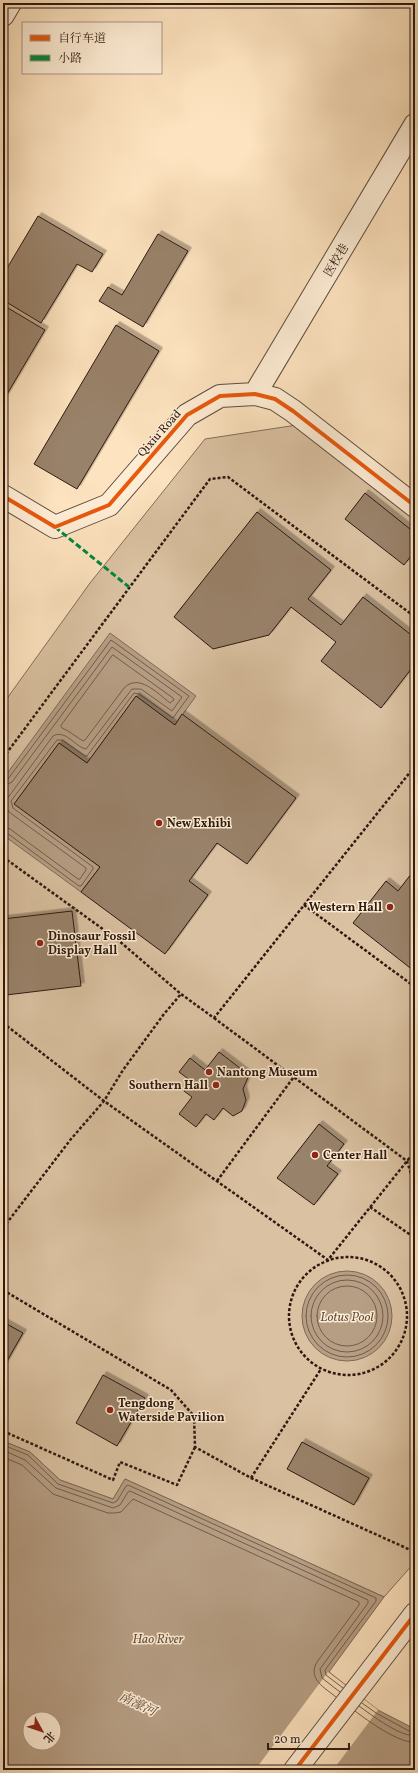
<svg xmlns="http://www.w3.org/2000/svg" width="418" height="1773" viewBox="0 0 418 1773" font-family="Vollkorn,'Noto Serif SC',serif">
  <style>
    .green { fill: #dac1a1; stroke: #846d58 }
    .water { fill: #b69e84; stroke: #7f6956; fill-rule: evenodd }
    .pier { fill: #fde3bf }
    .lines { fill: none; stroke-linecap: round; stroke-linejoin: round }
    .shore { stroke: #725c4a; stroke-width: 1 }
    .building { fill: #99826b; stroke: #2d1910; filter: url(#shadow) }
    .minor-casing { stroke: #614c3c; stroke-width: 24 }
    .path { stroke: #2d1910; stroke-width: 2.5; stroke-dasharray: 3 2; stroke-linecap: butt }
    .minor { stroke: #feedd5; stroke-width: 22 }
    .quiet { stroke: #00873e; stroke-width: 3; stroke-dasharray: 6 3; stroke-linecap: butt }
    .cycleway-casing { stroke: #feedd5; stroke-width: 6 }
    .cycleway { stroke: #e8590c; stroke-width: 4 }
    .poi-dot { fill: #8f2418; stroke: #feedd5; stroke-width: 1.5 }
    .labels { text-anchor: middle; stroke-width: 3; stroke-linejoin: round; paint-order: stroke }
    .street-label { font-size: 12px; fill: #2d1910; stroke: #feedd5 }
    .poi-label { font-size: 12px; font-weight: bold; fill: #2d1910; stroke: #feedd5; text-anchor: start }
    .water-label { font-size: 13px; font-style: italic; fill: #644e3e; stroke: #feedd5 }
  </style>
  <defs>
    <filter id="shadow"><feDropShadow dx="3.5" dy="-3.5" stdDeviation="0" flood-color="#0004"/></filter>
  </defs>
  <rect width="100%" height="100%" fill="#fde3bf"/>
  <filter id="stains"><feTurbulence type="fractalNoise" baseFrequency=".005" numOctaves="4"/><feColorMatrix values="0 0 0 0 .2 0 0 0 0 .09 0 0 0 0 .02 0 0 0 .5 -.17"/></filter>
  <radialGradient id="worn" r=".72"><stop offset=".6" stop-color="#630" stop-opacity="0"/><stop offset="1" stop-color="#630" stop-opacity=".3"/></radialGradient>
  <!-- green -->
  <path class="green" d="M297,425L415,515V1562L384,1597L125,1479L113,1499L60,1480L30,1452L3,1441V704L90,583L205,439Z"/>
  <!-- water -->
  <path class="water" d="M110,633L196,696L175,725L136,697L87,763L59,743L15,804L100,867L81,892L3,835V779Z
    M302 1316a45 45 0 1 1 90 0a45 45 0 1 1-90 0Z
    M3,1441L30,1452L60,1480L113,1499L125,1479L384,1597L329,1672L378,1710L411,1727L415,1722V1770H3ZM30,1719H54V1743H30Z"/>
  <!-- pier -->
  <path class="pier" d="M328,1672L378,1710L333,1770H255Z"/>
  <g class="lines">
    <!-- shore -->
    <path class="shore" d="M113,655L173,698L174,700L170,703C157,693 139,673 124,688L85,740L83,741L68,731L62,728L61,726Z
      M3,781L8,779L111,640L189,696L173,718L139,694L134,693L87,756H85L62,740H57L11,801L13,808L93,867V869L81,886H79L7,833L3,832
      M3,786L12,782L112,647L182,697L172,711L141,689H132L86,749C75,747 66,729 53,736L7,799L6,806L9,812L86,868V870L80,879H78L10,829L3,827
      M306 1316a41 41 0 1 1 82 0a41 41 0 1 1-82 0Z
      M311 1316a36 36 0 1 1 72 0a36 36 0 1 1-72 0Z
      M317 1316a30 30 0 1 1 60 0a30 30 0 1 1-60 0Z
      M3,1445L28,1455L58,1484L113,1503L117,1501L126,1486L128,1485L376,1598V1601L325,1670L326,1675L343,1688
      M3,1450L25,1460L56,1488L113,1508L120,1505L128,1492L130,1491L368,1600V1603L320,1669L322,1678L340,1692
      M3,1457L22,1465L53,1494L108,1513H115L121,1512L133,1499L359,1602V1605L317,1662C307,1679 325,1688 336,1697
      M362,1703L376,1713L409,1731L415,1729
      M359,1706C370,1714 403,1739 415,1735
      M355,1711C368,1721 400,1744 415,1742"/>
  </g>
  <!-- building -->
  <path class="building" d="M38,216L103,254L92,272L77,264L41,323L3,300V275Z
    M158,234L188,251L143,327L99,301L108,287L122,295Z
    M3,305L45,330L3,401Z
    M116,325L159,351L77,489L34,464Z
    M365,493L415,533V551L404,565L345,519Z
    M257,512L331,570L308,599L341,625L363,597L415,638V664L381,708L321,661L336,642L291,607L269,635L213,649L174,617Z
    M136,696L175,725L182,714L296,798L247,864L217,843L189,881L208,895L165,954L81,892L100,867L14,804L59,743L87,763Z
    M415,869V970L414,971L353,923L386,881L398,891Z
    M72,911L81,986L6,995L3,967V919Z
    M219,1052L249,1075L243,1089L246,1100L242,1111L233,1116L223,1108L214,1120L206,1114L196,1127L179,1114L192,1097L184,1091L191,1081L179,1072L190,1058L205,1070Z
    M319,1124L344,1144L327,1166L338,1174L314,1205L277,1178Z
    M3,1322L23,1333L3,1368Z
    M103,1375L145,1398L117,1446L76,1423Z
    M302,1442L369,1478L354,1505L287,1469Z"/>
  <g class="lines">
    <defs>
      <path id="minor" d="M3,15L10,3
        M255,394L415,125
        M3,496L55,527L109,505L187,415L220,396L255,394L275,399L293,411L415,506
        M295,1770L415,1614"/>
    </defs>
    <!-- minor casing -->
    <use href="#minor" class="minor-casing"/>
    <!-- path -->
    <path class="path" d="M415,706V709
      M3,758L210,479L228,477L415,617
      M3,857L118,940L181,994L214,1018L415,766
      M304,905L415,987
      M214,1018L407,1161L415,1187
      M3,1023L104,1101L328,1260L415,1151
      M217,1181L293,1078
      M370,1207L415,1238
      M3,1228L71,1139L104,1101L123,1070L164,1014L181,994
      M289 1316a59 59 0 1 1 118 0a59 59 0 1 1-118 0Z
      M3,1290L171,1390L194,1416L195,1447L251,1478L415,1552
      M3,1431L113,1480L120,1462L177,1485L195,1447
      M251,1478L321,1369"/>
    <!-- minor -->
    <use href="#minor" class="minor"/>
    <!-- quiet -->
    <path class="quiet" d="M55,527L129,587"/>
    <defs>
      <path id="cycleway" d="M3,496L55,527L109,505L187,415L220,396L255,394L275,399L293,411L415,506
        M295,1770L415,1614"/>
    </defs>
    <!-- cycleway casing -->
    <use href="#cycleway" class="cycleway-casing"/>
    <!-- cycleway -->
    <use href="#cycleway" class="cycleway"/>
  </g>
  <!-- markers -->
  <g class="poi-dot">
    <circle cx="159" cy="823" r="4"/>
    <circle cx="390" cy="907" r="4"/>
    <circle cx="40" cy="943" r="4"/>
    <circle cx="209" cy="1072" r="4"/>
    <circle cx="216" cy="1085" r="4"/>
    <circle cx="315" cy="1155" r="4"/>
    <circle cx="110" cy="1410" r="4"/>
  </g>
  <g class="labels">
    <!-- street labels -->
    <g class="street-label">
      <text transform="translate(336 260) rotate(-59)" y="4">医校巷</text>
      <text transform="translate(159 433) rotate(-48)" y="4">Qixiu Road</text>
    </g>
    <!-- poi labels -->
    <g class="poi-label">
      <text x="167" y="827">New Exhibi</text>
      <text x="382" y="911" text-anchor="end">Western Hall</text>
      <text x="48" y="940">Dinosaur Fossil<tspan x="48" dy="14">Display Hall</tspan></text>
      <text x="217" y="1076">Nantong Museum</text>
      <text x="208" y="1089" text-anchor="end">Southern Hall</text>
      <text x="323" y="1159">Center Hall</text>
      <text x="118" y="1407">Tengdong<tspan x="118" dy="14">Waterside Pavilion</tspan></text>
    </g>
    <!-- water labels -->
    <g class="water-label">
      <text x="347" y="1321">Lotus Pool</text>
      <text x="158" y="1643">Hao River</text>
      <text transform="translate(138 1703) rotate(26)" y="5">南濠河</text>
    </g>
  </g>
  <!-- margin -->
  <rect width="418" height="1773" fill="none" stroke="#fde3bf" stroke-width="16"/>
  <rect x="4" y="4" width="410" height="1765" fill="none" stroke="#2d1910" stroke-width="2"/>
  <rect x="8" y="8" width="402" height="1757" fill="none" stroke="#2d1910"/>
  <!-- legend -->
  <rect x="22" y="22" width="140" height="52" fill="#feedd5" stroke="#aa9886"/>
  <rect x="30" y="35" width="20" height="6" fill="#e8590c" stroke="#aa9886"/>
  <text x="58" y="42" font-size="12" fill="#2d1910">自行车道</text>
  <rect x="30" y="55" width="20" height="6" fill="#00873e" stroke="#aa9886"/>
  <text x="58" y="62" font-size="12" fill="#2d1910">小路</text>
  <!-- north arrow -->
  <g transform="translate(42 1731) rotate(130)"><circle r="19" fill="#feedd5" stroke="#aa9886"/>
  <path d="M0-3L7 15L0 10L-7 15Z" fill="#8f2418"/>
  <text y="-6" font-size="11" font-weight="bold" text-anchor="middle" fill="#2d1910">北</text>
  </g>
  <!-- scale -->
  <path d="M268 1743v6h81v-6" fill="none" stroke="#2d1910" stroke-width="2"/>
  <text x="274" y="1743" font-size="12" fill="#2d1910" stroke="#feedd5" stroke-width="3" paint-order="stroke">20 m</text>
  <rect width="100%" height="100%" filter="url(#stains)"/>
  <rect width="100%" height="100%" fill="url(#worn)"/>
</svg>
